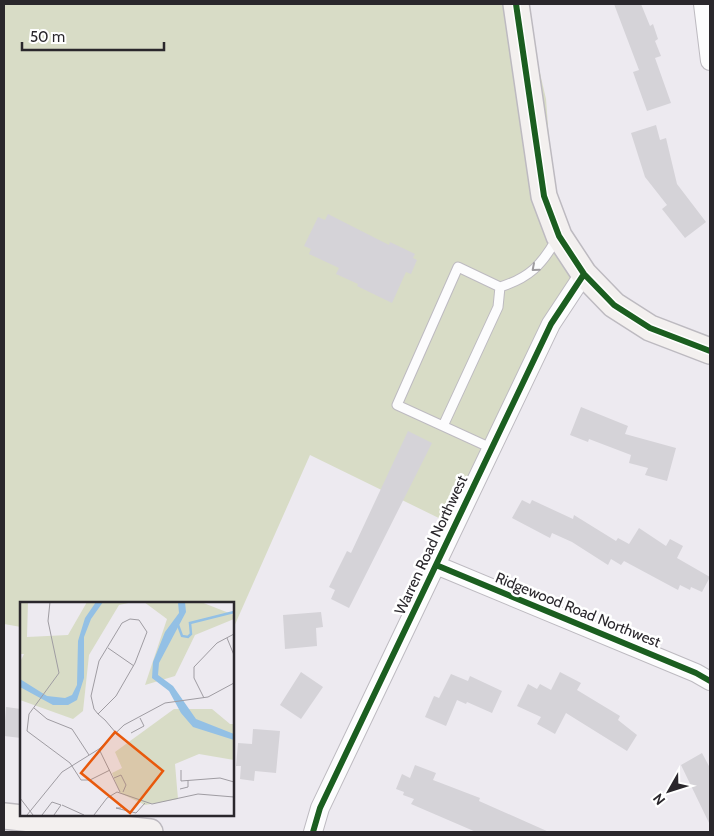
<svg xmlns="http://www.w3.org/2000/svg" width="714" height="836" viewBox="0 0 714 836" font-family="Cabin,sans-serif">
  <style>
    .green { fill: #d8dcc6 }
    .building { fill: #d5d3d8 }
    .lines { fill: none; stroke-linecap: round; stroke-linejoin: round }
    .lane-casing { stroke: #bdbac0; stroke-width: 11 }
    .street-casing { stroke: #bdbac0; stroke-width: 20 }
    .secondary-casing { stroke: #bdbac0; stroke-width: 28 }
    .lane { stroke: #fcfcfd; stroke-width: 9 }
    .street { stroke: #fcfcfd; stroke-width: 18 }
    .secondary { stroke: #f3f0ef; stroke-width: 25 }
    .cycleway-casing { stroke: #fff; stroke-width: 9 }
    .cycleway { stroke: #1b5e20; stroke-width: 6 }
    .oneway { stroke: #9e9c9f }
    .labels { text-anchor: middle; stroke-width: 5; stroke-linejoin: round; paint-order: stroke }
    .street-label { font-size: 15px; fill: #2a272c; stroke: #fff }
    .inset-river { fill: none; stroke: #93c0e5; stroke-width: 2.5 }
    .inset-road { fill: none; stroke: #9f9ca2; stroke-width: 1 }
    .view { fill: #e8590c; fill-opacity: 0.15; stroke: #e8590c; stroke-width: 2.5 }
    .inset-edge { fill: none; stroke: #2a272c; stroke-width: 2.5 }
  </style>
  <rect width="100%" height="100%" fill="#edeaf0"/>
  <!-- green -->
  <path class="green" d="M4,4H524L546,99L552,180L565,237L595,273L549,310L451,524L310,455L233,629L232,604H21V627L4,624Z"/>
  <!-- building -->
  <path class="building" d="M614,4H641L650,26L653,24L658,39L655,41L661,56L655,58L671,103L647,111L633,72L639,70Z
    M656,125L660,140L666,138L677,184L706,222L685,238L662,209L667,205L645,177L631,133Z
    M328,214L389,245L390,242L415,254L413,258L417,260L411,274L406,272L392,303L357,286L358,284L336,274L339,268L309,254L311,249L304,246L318,217L325,220Z
    M581,407L628,426L625,434L676,448L667,481L645,475L648,468L629,463L631,455L589,439L588,442L570,435Z
    M408,431L432,443L349,608L331,599L335,590L329,587L347,551L351,553Z
    M522,500L530,504L532,500L573,519L574,515L616,541L618,538L629,544L639,528L666,546L670,539L683,546L677,558L710,577L702,592L691,587L690,590L680,585L678,590L624,561L621,565L611,559L608,565L572,542L552,533L550,538L512,518Z
    M321,612L323,627L316,628L317,646L285,649L283,615Z
    M301,672L323,687L301,719L280,705Z
    M560,672L581,683L577,690L620,716L618,720L637,735L627,751L566,713L555,734L537,724L541,717L517,706L528,684L537,689L540,684L551,690Z
    M451,674L468,681L470,676L502,691L492,713L467,702L466,704L457,700L446,726L425,717L434,696L439,698Z
    M6,707L21,709V738L4,736Z
    M253,729L280,731L276,773L255,771L254,781L240,779L241,766H236L238,743L252,744Z
    M702,753L710,768V825L681,765Z
    M415,765L436,773L433,780L480,798L479,801L549,832H476L411,804L414,799L403,795L404,792L396,789L402,774L410,778Z"/>
  <g class="lines">
    <defs>
      <path id="lane" d="M443,426L498,307L500,287
        M491,448L397,405L458,267L500,287C529,278 542,265 557,238"/>
      <path id="street" d="M703,4L710,61
        M436,565L696,673L710,681
        M313,832L320,808L551,324L584,274"/>
      <path id="secondary" d="M516,4L544,196L559,236L584,274L614,305L650,328L710,351
        M4,816L150,832"/>
    </defs>
    <!-- lane casing -->
    <use href="#lane" class="lane-casing"/>
    <!-- street casing -->
    <use href="#street" class="street-casing"/>
    <!-- secondary casing -->
    <use href="#secondary" class="secondary-casing"/>
    <!-- lane -->
    <use href="#lane" class="lane"/>
    <!-- street -->
    <use href="#street" class="street"/>
    <!-- secondary -->
    <use href="#secondary" class="secondary"/>
    <defs>
      <path id="cycleway" d="M516,4L544,196L559,236L584,274L614,305L650,328L710,351
        M436,565L696,673L710,681
        M313,832L320,808L551,324L584,274"/>
    </defs>
    <!-- cycleway casing -->
    <use href="#cycleway" class="cycleway-casing"/>
    <!-- cycleway -->
    <use href="#cycleway" class="cycleway"/>
  </g>
  <!-- one-way arrows -->
  <defs><path id="oneway-chevron" d="M-2-3.5L2.5 0L-2 3.5" fill="none" stroke-width="1.6" stroke-linecap="round" stroke-linejoin="round" transform="scale(1.25)"/></defs>
  <use class="oneway" href="#oneway-chevron" transform="translate(535 268) rotate(139)"/>
  <g class="labels">
    <!-- street labels -->
    <g class="street-label">
      <text transform="translate(431 545) rotate(-65)" y="5">Warren Road Northwest</text>
      <text transform="translate(578 610) rotate(22)" y="5">Ridgewood Road Northwest</text>
    </g>
  </g>
  <!-- overview -->
  <g transform="translate(20 602)">
    <rect width="214" height="214" fill="#edeaf0"/>
    <path d="M0,0H8L7,35L48,33L67,0H113L99,3L69,53L63,109L53,117L0,98V60L4,52H0ZM124,0H181L214,13V17L175,33L155,74L125,83L147,17ZM154,107H192L210,122H214V158L179,152L155,162L158,197L125,203L100,191L92,171L102,166L95,150Z" fill="#d8dcc6"/>
    <path d="M76,0H83L71,17L64,35V76L57,98L48,103H33L0,85V77L27,94L45,96L52,93L57,83L58,39L65,16ZM158,0H165L166,10L139,61L138,73L153,84L176,117L214,132V138L173,125L161,111L149,89L132,76L133,60L145,30L159,11Z" fill="#93c0e5"/>
    <path class="inset-river" d="M158,23L162,34L168,35L171,32L170,21L214,10"/>
    <path class="inset-road" d="M30,0L28,19L39,71L9,112L7,129L50,161L61,178H70L90,168M207,36L214,53M88,46L114,64M184,96L174,76V65L197,41L214,32M14,106L27,117L52,127L69,153M78,112L96,94L115,61L127,30L119,18L110,17L102,21L79,59L71,94L74,107L78,112L85,118L96,131M111,131L124,124L120,116M79,147L100,190M161,168V179L200,176L214,180M94,176L101,173L106,183L103,190M160,187L168,185V178M0,196L13,213M42,203L64,213M101,206H96L116,211L125,201M7,213L42,170L79,147L104,123L145,101L188,95L214,81M22,213L32,200L41,203L34,213M74,213L87,196L97,190L132,202L178,192L214,195"/>
    <path class="view" d="M95,130L143,169L110,211L61,171Z"/>
    <rect width="214" height="214" class="inset-edge"/>
  </g>
  <!-- border -->
  <rect width="714" height="836" fill="none" stroke="#2a272c" stroke-width="10"/>
  <!-- north arrow -->
  <g transform="translate(669 791) rotate(231)" stroke="#ffffff" stroke-width="4" paint-order="stroke">
  <path d="M0-4L9 19L0 12L-9 19Z" fill="#2a272c"/>
  <text y="-8" font-size="14" font-weight="bold" text-anchor="middle" fill="#2a272c">N</text>
  </g>
  <!-- scale -->
  <path d="M22 42v8h142v-8" fill="none" stroke="#2a272c" stroke-width="2.5"/>
  <text x="30" y="42" font-size="15" fill="#2a272c" stroke="#ffffff" stroke-width="4" paint-order="stroke">50 m</text>
</svg>
